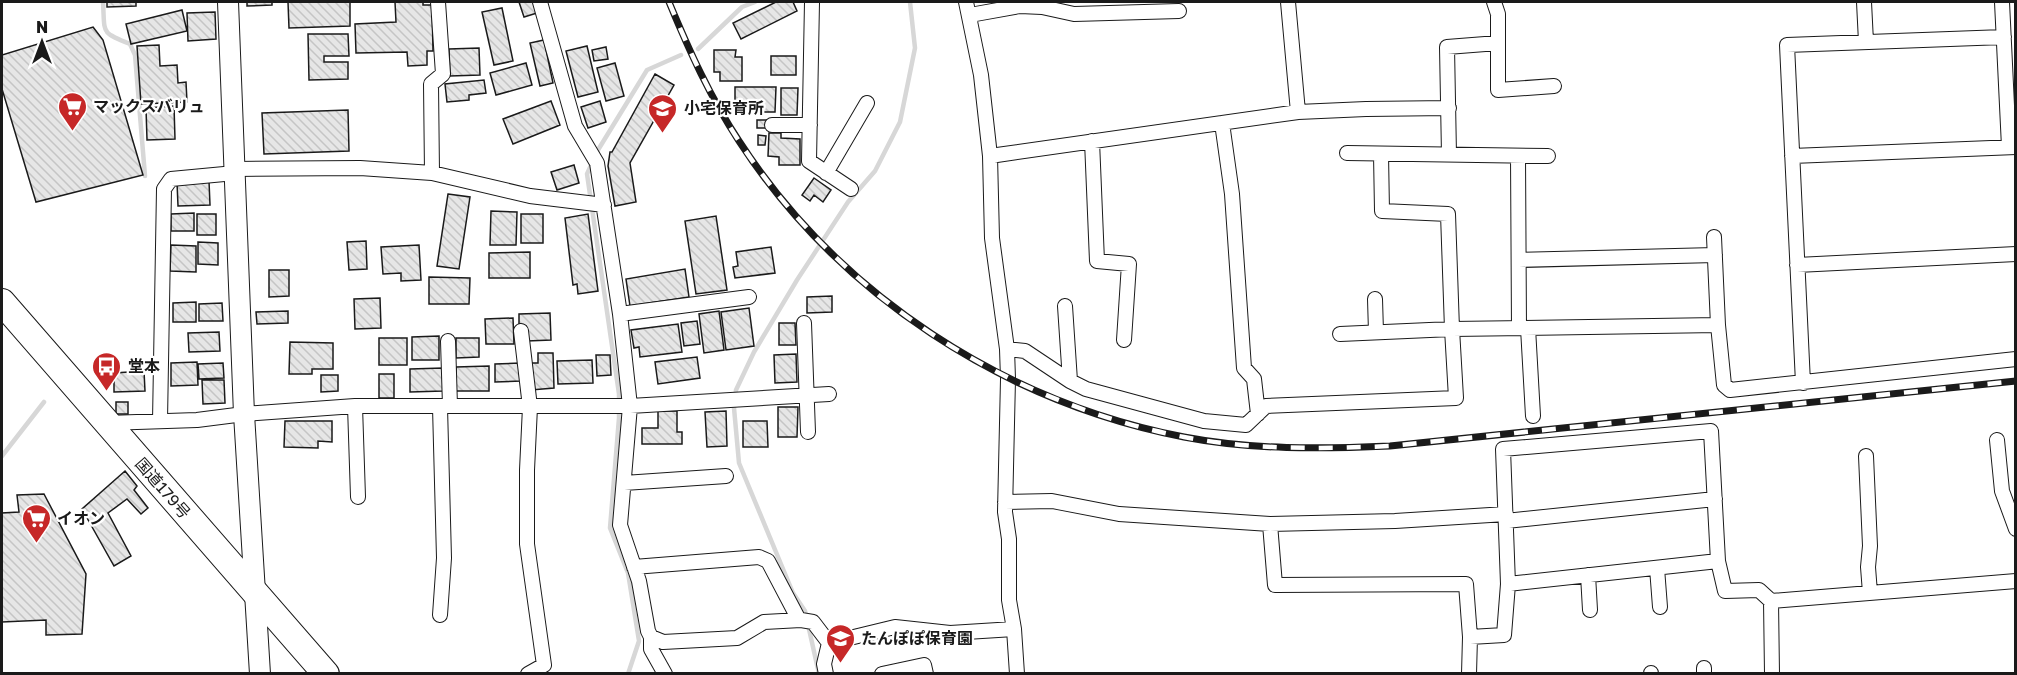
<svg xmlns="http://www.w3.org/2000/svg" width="2017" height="675" viewBox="0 0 2017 675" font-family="'Golos Text','Noto Sans JP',sans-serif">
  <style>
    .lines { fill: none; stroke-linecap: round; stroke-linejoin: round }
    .stream { stroke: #d7d7d7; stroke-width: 4.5 }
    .building { fill: url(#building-back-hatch); stroke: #1a1a1a; stroke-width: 1.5 }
    .street-casing { stroke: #1a1a1a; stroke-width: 16 }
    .secondary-casing { stroke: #1a1a1a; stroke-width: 22 }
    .highway-casing { stroke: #1a1a1a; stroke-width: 28 }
    .street { stroke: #fff; stroke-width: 14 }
    .secondary { stroke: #fff; stroke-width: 20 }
    .highway { stroke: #fff; stroke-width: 26 }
    .rail-casing { stroke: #1a1a1a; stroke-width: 7 }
    .rail { stroke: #fff; stroke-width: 4.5; stroke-dasharray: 14; stroke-linecap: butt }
    .labels { text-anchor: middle; stroke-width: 4.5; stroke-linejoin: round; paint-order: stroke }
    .poi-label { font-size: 16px; font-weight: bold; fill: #1a1a1a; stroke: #fff; text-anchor: start }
    .street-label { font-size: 16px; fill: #1a1a1a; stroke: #fff }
  </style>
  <defs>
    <pattern id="building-back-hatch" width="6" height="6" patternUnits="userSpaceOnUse" patternTransform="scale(1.5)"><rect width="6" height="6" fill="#e6e6e6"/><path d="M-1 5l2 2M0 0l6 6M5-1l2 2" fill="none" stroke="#c5c5c5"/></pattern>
  </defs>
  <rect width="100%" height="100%" fill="#fff"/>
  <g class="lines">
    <!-- stream -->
    <path class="stream" d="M103,2C105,34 100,32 130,44L135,55L145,176
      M698,49L742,7L755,2
      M2,456L44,402
      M628,674L639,641L628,573L610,528L619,418V394L587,174L598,150L647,70L681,55
      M819,674L805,611L793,593L739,463L734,408L736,390L754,352L797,280L848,202L875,171L900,122L915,48L910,2"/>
  </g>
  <!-- building -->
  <path class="building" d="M107,2H136V6L107,7Z
    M247,2H272V5L247,6Z
    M288,2H350V26L289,28Z
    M395,2H423V5H432L433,51H427V65L408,66L407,52L356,53L355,24L396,22Z
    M519,2H534L537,13L524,17Z
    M776,2H793L797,11L741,39L733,23Z
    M502,8L513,61L494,65L482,12Z
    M182,10L187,31L131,44L126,24Z
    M215,12L216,39L188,41L187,13Z
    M93,27L103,40L143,175L36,202L2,89V55Z
    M308,34H348L349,56H324V62H348V79L309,80Z
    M544,40L553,83L540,86L530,43Z
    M159,45L160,66L177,65L178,83L186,82L187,102L141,104L137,46Z
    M587,46L598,92L578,97L566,51Z
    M606,47L608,59L594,61L592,50Z
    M479,48L480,75L450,76L449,49Z
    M714,50H736L735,57H742V81H720V72H714Z
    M771,56H796V75H771Z
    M526,63L532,85L496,95L490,73Z
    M615,63L624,96L606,101L597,68Z
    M655,74L674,85L630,163L636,202L615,206L608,166L610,152H612Z
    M484,80L486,93L469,95V100L447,102L445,84Z
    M735,87H776L775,112H754V102H735Z
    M781,88H798L797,115H781Z
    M551,101L560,125L513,144L503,119Z
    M600,101L606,122L588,128L581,107Z
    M174,106L175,139L147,140L146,108Z
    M348,110L349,151L264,154L262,113Z
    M757,120H767V128H757Z
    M769,133H781V138L800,139V165H779V157L768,156Z
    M758,135L766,136L765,145H758Z
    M574,165L579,183L557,190L551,172Z
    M814,178L831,190L823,202L814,195L810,201L802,195Z
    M209,181L210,205L178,206L177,182Z
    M448,194L470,197L459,269L437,266Z
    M491,211L517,212L516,245H490Z
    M194,213V231H171V214Z
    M197,214H216V235H197Z
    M521,214H543V243H521Z
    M588,214L598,291L578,294L577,284L573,285L565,218Z
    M716,216L727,290L696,294L685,221Z
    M366,241L367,269L349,270L347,242Z
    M198,242L218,243V265L198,264Z
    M171,245L196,246V272L170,271Z
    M419,245L421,280L401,281V273L383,274L381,247Z
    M771,247L775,273L735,278L733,267L738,266L736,252Z
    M530,252V278H489V253Z
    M685,269L689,297L630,306L626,279Z
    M269,270H289V296L269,297Z
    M429,277L470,278L469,304H429Z
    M832,296V312L807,313V297Z
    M380,298L381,328L355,329L354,299Z
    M196,302V322H173V303Z
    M222,303L223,321H199V304Z
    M749,308L754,346L726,350L721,312Z
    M288,311V323L257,324L256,312Z
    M719,311L724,350L704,353L699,314Z
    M550,313L551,340L527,341L526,326H519V314Z
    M513,318L514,344H486L485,319Z
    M697,321L700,344L684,346L681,323Z
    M779,323H795L796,345H779Z
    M678,324L682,352L640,357L639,347L634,348L631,330Z
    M219,332L220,351L189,352L188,333Z
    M439,336V360H412V337Z
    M379,338H407V365H379Z
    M456,338H479V357L456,358Z
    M290,342L333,343V369H312V374H289Z
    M538,353H553L554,388L531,390L530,363H538Z
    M796,354L797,382L775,383L774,355Z
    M596,355H610L611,375L597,376Z
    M697,357L700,378L658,384L655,362Z
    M592,360L593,383L558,384L557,361Z
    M197,362L198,385L171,386V363Z
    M223,363L224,378L199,379L198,364Z
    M520,363L521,381L495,382V364Z
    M489,366V391H456V367Z
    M443,368V391L410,392V369Z
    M144,371L145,391L114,392V373Z
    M379,374H394V398H379Z
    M321,375H338V391L321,392Z
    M202,380H224L225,403L203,404Z
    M116,402H128V414H116Z
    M778,407H798L797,437H778Z
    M658,411H677V432H682V444H642V428H658Z
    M726,411L727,446L707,447L705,412Z
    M285,421H332V442L318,441V448L284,447Z
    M743,421H767L768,447H743Z
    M125,471L137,486L134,490L148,508L141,514L127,499L108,513L131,556L114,566L82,509Z
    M44,494L86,574L82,634L46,635V620L2,622V513L19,512L17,495Z"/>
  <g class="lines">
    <defs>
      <path id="street" d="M540,2L575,126L597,163L620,314L630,406L620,525L639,581L648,631L651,637V649L665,674
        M812,2L809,161L851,189
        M966,2L981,75L990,156L992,238L1007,349L1008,379L1005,512L1009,539V600L1014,629L1017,674
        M1288,2L1298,112
        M1494,2L1498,14V90L1554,86
        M1864,2L1866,42
        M2002,2L2009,147
        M970,15L1020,6L1042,7L1074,14L1179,11
        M1222,123L1232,194L1244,368L1254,379L1258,414
        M772,125H810
        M1092,141L1097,261L1129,264L1124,340
        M1347,153L1548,156
        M1449,155L1447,47L1498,43
        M990,156L1298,112L1366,109L1449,108
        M1518,156L1519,328
        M1792,156L2016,147
        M235,169L360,168L432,173L530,196L604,205
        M432,173L431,84L443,74L438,2
        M826,173L867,103
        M1714,237L1718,325
        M1519,260L1715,255
        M1797,265L2016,254
        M1375,299L1376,332
        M1065,306L1070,381
        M620,314L749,297
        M804,323L808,432
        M1528,328L1533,416
        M521,331L530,407L527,470V544L544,665L528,674
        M1340,334L1452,329L1448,214L1382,211L1381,154
        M448,341L450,406
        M1007,349L1025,351L1070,381L1086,389L1204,421L1246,425L1266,406L1456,398L1452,329L1718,325L1724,385L1730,390L2016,359
        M1803,383L1787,45L2004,37
        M355,406L358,497
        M160,421L164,189L171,179L235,173
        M107,423L197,420L244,414L355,406H630L829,394
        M1997,440L2002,491L2016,529
        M1866,456L1870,546L1868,567L1870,593
        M624,483L726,476
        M1005,502L1052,501L1119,514L1270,524L1395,521L1506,514
        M1506,521L1715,499
        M1270,524L1275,585L1466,584L1470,637
        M634,567L759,557L768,561L799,620
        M1657,568L1660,607
        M1588,575L1590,610
        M1508,584L1718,561
        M1771,601L1772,674
        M440,615L444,558L440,407
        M651,637L663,642L737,638L764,622L801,620L813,622L829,643
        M1704,668V674
        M826,674L824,664L829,643L895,627L950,633L1014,629
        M882,674L924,665L926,674
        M1469,674L1470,637L1504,635L1508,584L1503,449L1711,431L1718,561L1725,591L1759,590L1771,601L2016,581
        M1651,674V673"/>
      <path id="secondary" d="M228,2L244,414L260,674"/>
      <path id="highway" d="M2,302L326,674"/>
    </defs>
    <!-- street casing -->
    <use href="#street" class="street-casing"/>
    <!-- secondary casing -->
    <use href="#secondary" class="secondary-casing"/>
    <!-- highway casing -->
    <use href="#highway" class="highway-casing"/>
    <!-- street -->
    <use href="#street" class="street"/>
    <!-- secondary -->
    <use href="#secondary" class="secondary"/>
    <!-- highway -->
    <use href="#highway" class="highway"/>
    <defs>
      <path id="rail" d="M669,2C689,50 710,97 739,141C839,295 1004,402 1184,437C1252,450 1321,449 1390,446L2016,381"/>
    </defs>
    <!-- rail casing -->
    <use href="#rail" class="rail-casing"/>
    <!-- rail -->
    <use href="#rail" class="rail"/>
  </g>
  <!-- icons -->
  <defs>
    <symbol id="supermarket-pin" viewBox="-11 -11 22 30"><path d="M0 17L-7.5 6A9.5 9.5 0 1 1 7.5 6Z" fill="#c62828" stroke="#fff"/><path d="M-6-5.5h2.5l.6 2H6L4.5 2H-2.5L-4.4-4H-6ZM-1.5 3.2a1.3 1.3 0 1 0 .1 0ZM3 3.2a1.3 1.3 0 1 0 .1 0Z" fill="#fff"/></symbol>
    <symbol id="school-pin" viewBox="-11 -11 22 30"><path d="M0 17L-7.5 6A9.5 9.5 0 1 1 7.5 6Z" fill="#c62828" stroke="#fff"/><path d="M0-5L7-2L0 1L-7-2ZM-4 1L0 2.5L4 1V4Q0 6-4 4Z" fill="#fff"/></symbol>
    <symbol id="bus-pin" viewBox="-11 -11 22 30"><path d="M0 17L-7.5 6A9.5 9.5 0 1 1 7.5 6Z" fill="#c62828" stroke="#fff"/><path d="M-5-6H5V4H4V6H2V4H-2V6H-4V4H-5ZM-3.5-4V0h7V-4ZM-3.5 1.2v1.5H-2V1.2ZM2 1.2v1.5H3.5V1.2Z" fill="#fff"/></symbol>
  </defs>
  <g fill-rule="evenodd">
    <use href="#supermarket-pin" x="56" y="90" width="33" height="45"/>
    <use href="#school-pin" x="646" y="92" width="33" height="45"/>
    <use href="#bus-pin" x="90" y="350" width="33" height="45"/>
    <use href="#supermarket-pin" x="20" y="502" width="33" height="45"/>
    <use href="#school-pin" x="824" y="622" width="33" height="45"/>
  </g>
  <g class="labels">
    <!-- poi labels -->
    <g class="poi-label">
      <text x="93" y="112">マックスバリュ</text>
      <text x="684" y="114">小宅保育所</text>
      <text x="128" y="372">堂本</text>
      <text x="57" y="524">イオン</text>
      <text x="861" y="644">たんぽぽ保育園</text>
    </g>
    <!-- street labels -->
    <g class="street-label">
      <text transform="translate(163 488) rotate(49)" y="6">国道179号</text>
    </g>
  </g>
  <!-- border -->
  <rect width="2017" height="675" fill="none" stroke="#1a1a1a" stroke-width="6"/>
  <!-- north arrow -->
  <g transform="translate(42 42)" stroke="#ffffff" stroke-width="4.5" paint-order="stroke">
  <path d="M0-4.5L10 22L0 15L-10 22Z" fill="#1a1a1a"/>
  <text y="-9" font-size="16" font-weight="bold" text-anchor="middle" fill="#1a1a1a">N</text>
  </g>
</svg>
